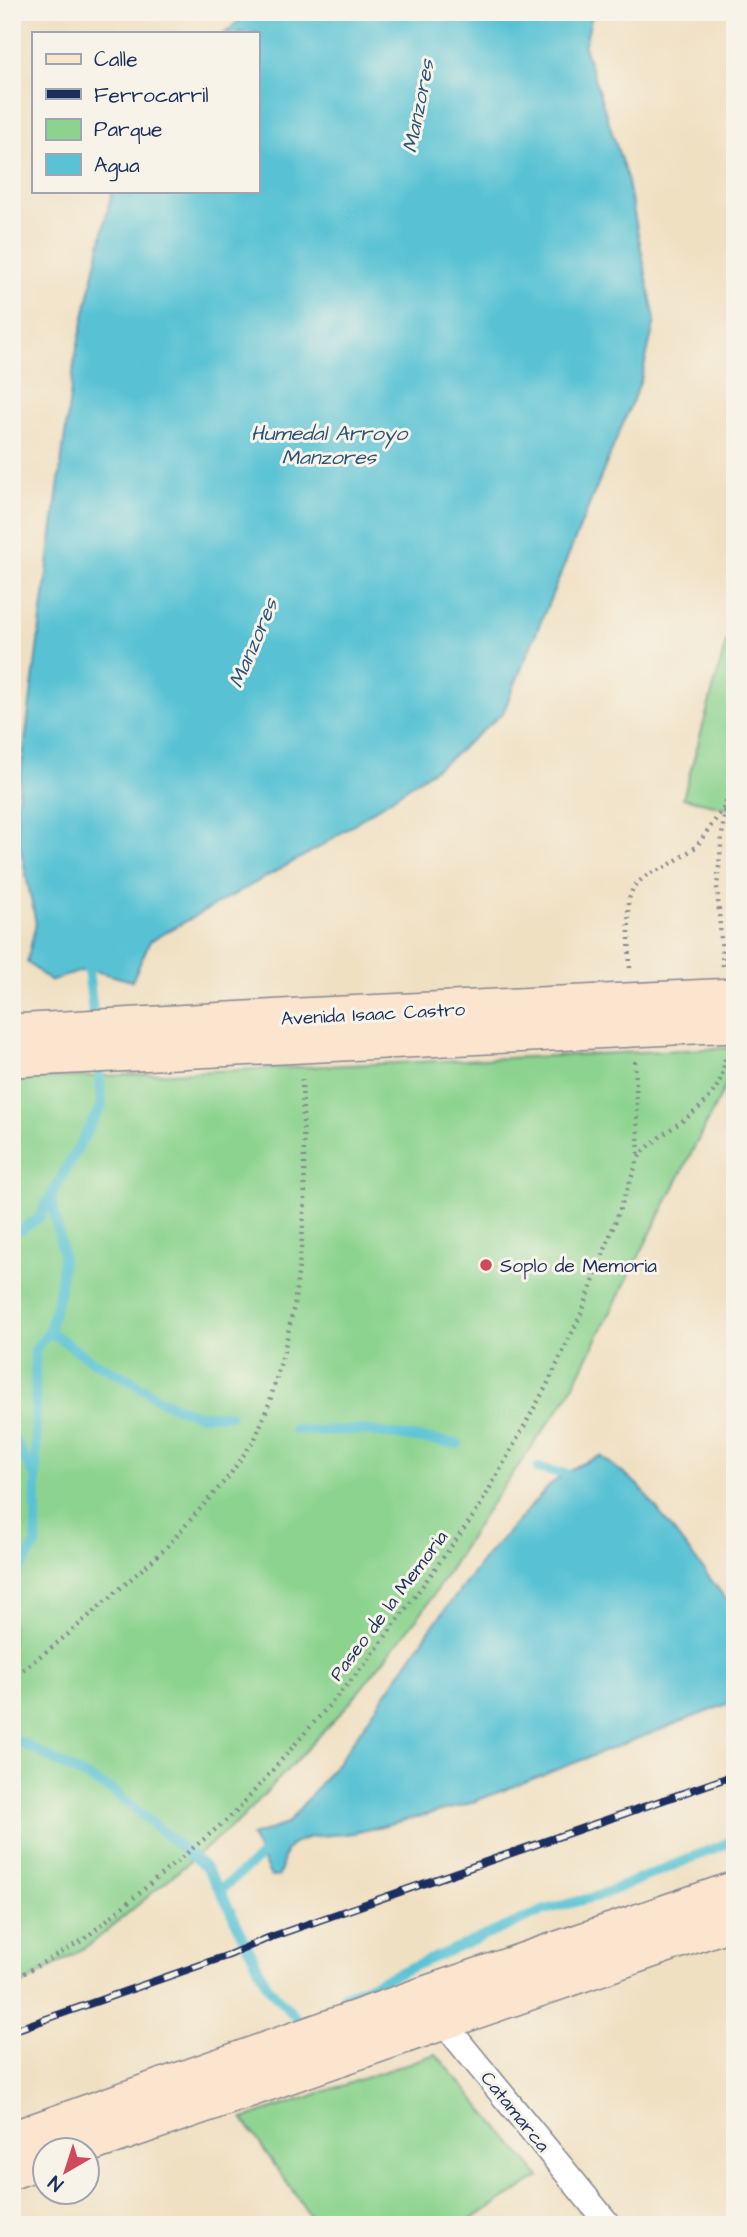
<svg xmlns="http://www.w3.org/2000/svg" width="747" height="2237" viewBox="0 0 747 2237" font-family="'Architects Daughter',sans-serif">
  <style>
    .green { fill: #8bd38e; stroke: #538176; stroke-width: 2 }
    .water { fill: #59c2d4; stroke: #3a7899; stroke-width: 2 }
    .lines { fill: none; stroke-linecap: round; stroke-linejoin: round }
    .stream { stroke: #59c2d4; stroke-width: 10 }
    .minor-casing { stroke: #868890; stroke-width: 27 }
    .secondary-casing { stroke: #868890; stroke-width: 38 }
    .path { stroke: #868890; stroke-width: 4.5; stroke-dasharray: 2 5; stroke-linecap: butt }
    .minor { stroke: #fff; stroke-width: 24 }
    .secondary { stroke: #fbe5cf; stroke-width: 35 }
    .rail-casing { stroke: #1b2f5e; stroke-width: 8 }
    .rail { stroke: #f7f3e8; stroke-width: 5; stroke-dasharray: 16; stroke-linecap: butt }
    .poi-dot { fill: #d1495b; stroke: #f7f3e8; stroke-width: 2.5 }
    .labels { text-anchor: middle; stroke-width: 6; stroke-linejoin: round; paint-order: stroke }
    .street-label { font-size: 19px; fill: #1b2f5e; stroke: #f7f3e8 }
    .poi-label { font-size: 19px; fill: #1b2f5e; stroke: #f7f3e8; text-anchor: start }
    .water-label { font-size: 21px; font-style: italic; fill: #2a547c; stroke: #f7f3e8 }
  </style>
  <rect width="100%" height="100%" fill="#f7f3e8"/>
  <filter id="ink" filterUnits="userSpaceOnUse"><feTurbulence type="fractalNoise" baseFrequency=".0143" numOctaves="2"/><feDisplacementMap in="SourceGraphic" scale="14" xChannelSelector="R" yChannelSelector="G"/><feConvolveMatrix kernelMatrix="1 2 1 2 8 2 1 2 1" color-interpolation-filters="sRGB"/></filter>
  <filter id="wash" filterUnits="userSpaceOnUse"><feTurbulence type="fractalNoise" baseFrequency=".00686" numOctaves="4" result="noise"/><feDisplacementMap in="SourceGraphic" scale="28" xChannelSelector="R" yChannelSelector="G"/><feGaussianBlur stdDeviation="1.57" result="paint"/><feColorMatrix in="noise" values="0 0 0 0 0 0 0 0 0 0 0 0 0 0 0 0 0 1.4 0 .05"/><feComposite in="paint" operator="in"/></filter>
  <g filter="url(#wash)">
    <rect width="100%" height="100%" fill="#f0e0c2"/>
    <!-- green -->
    <path class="green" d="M735,611V810L683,798Z
      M729,1048L735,1052V1067L568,1396L489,1507L425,1608L347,1706L242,1818L92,1943L12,1991V1080Z
      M436,2054L540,2177L462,2225H316L243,2119Z"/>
    <!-- water -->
    <path class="water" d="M244,12H593L584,47L627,178L655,320L641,380L503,713L448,760L320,847L150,941L132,981L88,969L50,981L27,962L36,923L18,836L16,811L75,358L112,191H257V33H225L241,19Z
      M601,1456L639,1486L735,1611V1701L465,1805L354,1833L310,1837L293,1843L286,1851L279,1876L271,1877L251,1836L287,1824L342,1757L431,1628L487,1555L552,1483L577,1466Z"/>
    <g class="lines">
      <!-- stream -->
      <path class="stream" d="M94,1022L88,969L94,959
        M51,1197L63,1255L59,1294L49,1331L92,1361L130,1380L161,1401L198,1415H230
        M12,1235L38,1219L102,1105L98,1062
        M294,1429L314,1431L362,1430L458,1444
        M12,1436L36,1478V1545L12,1581
        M538,1468L570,1475L576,1481
        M36,1474L35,1350L49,1331
        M12,1738L113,1791L205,1867L220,1890L268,1987L300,2022H311
        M220,1890L271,1848
        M344,1996L545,1910L598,1896L735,1840"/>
    </g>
  </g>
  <g filter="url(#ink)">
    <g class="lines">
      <defs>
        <path id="minor" d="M438,2010L442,2021L609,2225"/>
        <path id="secondary" d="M12,1032L300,1016L735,996
          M12,1059L735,1024
          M12,2139L431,1992L735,1889
          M74,2150L735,1921
          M12,2171L46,2159"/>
      </defs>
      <!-- minor casing -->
      <use href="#minor" class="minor-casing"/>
      <!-- secondary casing -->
      <use href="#secondary" class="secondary-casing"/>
      <!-- path -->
      <path class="path" d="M12,46L20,12
        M727,677L735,679
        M723,966L717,887L725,806
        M630,968L628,901L634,886L648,874L666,867L696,847L725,806L735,775
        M635,1061L639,1157
        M12,1678L66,1636L164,1550L229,1476L255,1439L270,1401L284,1351L294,1306L301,1250L305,1201L302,1078
        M12,1980L83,1940L235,1813L367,1662L477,1511L547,1385L582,1312L639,1157C668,1121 721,1112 725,1058"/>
      <!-- minor -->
      <use href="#minor" class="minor"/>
      <!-- secondary -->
      <use href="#secondary" class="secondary"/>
      <defs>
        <path id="rail" d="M12,2031L229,1955L268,1938L735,1775"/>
      </defs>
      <!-- rail casing -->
      <use href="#rail" class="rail-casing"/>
      <!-- rail -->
      <use href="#rail" class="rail"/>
    </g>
  </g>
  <!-- markers -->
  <circle class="poi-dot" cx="486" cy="1265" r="7"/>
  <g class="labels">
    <!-- street labels -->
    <g class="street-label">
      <text transform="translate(373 1013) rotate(-3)" y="7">Avenida Isaac Castro</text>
      <text transform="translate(388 1605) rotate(-53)" y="7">Paseo de la Memoria</text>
      <text transform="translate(516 2111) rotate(51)" y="7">Catamarca</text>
    </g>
    <!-- poi labels -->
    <g class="poi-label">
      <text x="500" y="1272">Soplo de Memoria</text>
    </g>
    <!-- water labels -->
    <g class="water-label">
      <text transform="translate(418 106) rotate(-79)" y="7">Manzores</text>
      <text x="329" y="440">Humedal Arroyo<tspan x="329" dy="24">Manzores</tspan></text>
      <text transform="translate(253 643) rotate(-67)" y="7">Manzores</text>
    </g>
  </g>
  <!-- margin -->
  <rect width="747" height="2237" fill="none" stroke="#f7f3e8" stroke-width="42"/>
  <!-- legend -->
  <rect x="32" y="32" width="228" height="161" fill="#f7f3e8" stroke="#9fa5b1" stroke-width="2"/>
  <rect x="46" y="54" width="35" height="10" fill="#fbe5cf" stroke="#9fa5b1" stroke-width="2"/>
  <text x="94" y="66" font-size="21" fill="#1b2f5e">Calle</text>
  <rect x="46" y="89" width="35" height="10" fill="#1b2f5e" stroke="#9fa5b1" stroke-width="2"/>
  <text x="94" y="102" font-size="21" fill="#1b2f5e">Ferrocarril</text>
  <rect x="46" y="119" width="35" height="21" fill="#8bd38e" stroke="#9fa5b1" stroke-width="2"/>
  <text x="94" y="136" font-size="21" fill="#1b2f5e">Parque</text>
  <rect x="46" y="154" width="35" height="21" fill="#59c2d4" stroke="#9fa5b1" stroke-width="2"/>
  <text x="94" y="172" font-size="21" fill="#1b2f5e">Agua</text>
  <!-- north arrow -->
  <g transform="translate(66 2171) rotate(219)"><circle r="33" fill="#f7f3e8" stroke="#9fa5b1" stroke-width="2"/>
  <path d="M0-5L12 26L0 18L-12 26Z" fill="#d1495b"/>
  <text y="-10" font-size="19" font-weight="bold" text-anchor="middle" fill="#1b2f5e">N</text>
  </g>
</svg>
